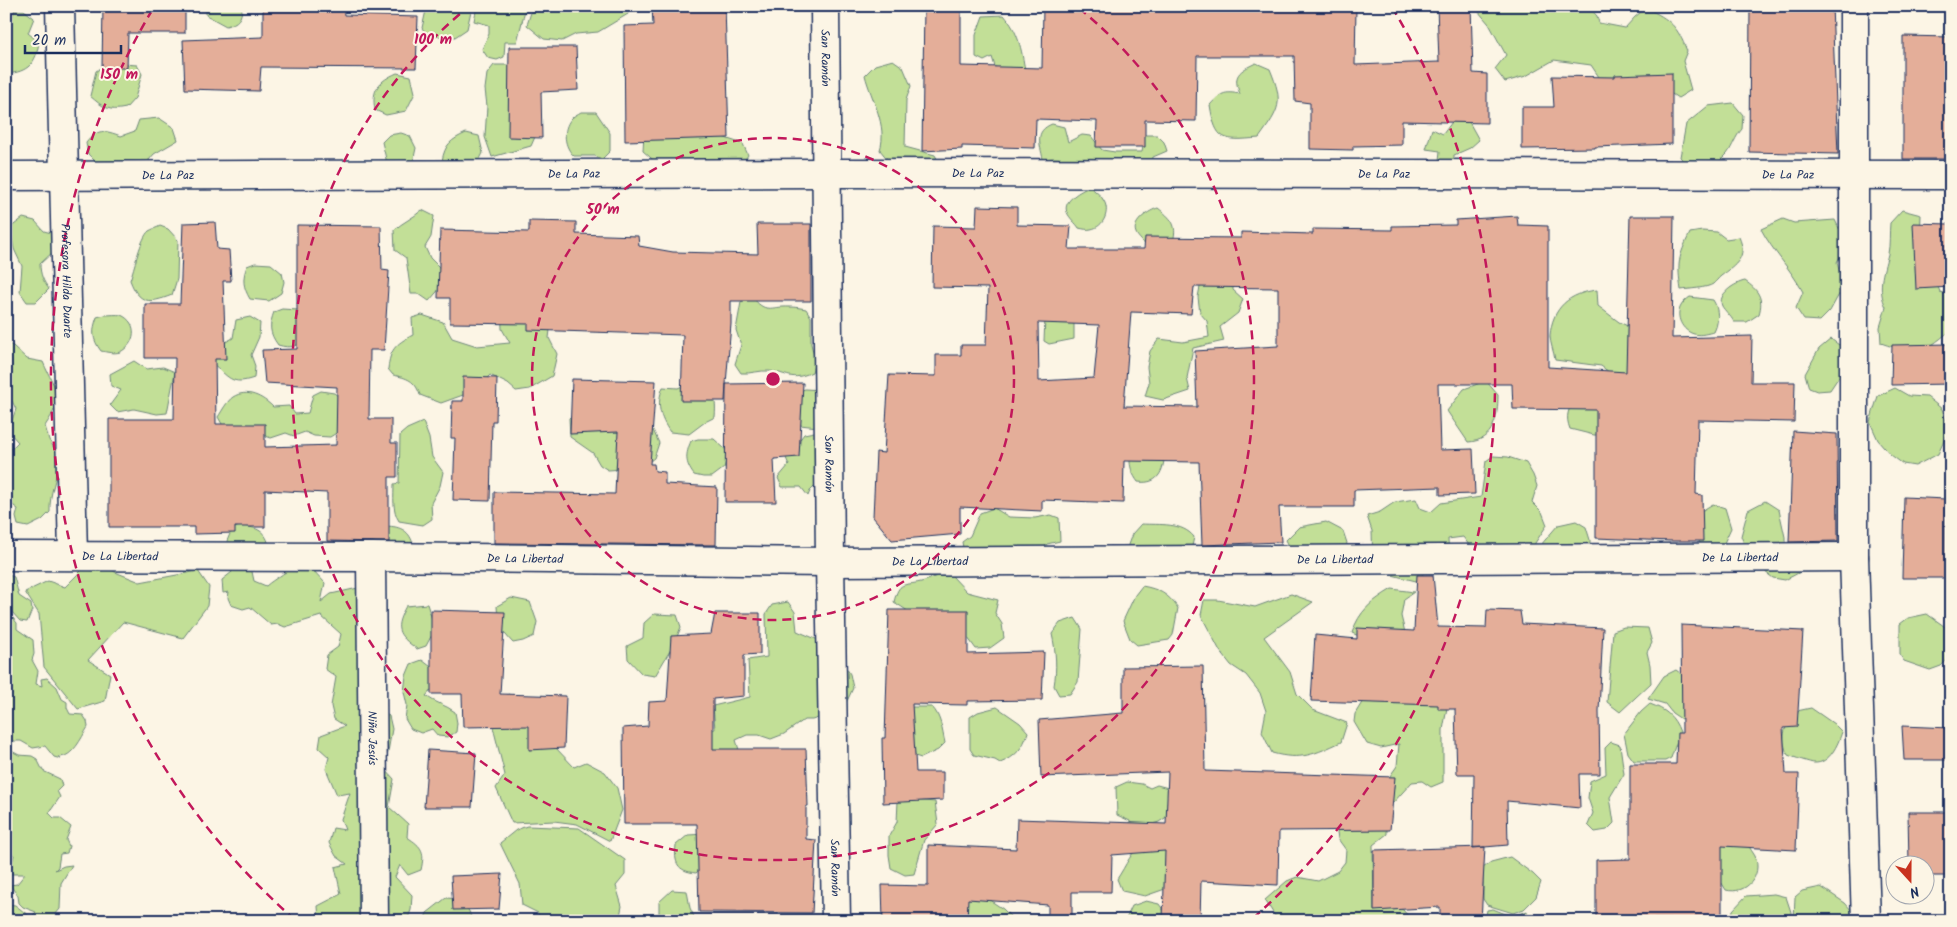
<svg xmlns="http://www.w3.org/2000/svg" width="1957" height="927" viewBox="0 0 1957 927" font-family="Kalam,sans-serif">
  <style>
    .green { fill: #c2df97; stroke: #6e877a }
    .building { fill: #e4ae99; stroke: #1b2f5e; fill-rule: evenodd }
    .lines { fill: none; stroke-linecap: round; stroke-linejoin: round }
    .street-casing { stroke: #1b2f5e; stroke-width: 31 }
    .street { stroke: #fcf5e5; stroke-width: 28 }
    .ring { fill: none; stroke: #c2185b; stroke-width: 2.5; stroke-dasharray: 9 6 }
    .labels { text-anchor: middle; stroke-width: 4; stroke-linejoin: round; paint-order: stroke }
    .street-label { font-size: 12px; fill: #1b2f5e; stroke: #fcf5e5 }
    .centre { fill: #c2185b; stroke: #fcf5e5; stroke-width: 2.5 }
    .ring-label { font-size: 15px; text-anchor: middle; font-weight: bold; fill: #c2185b; stroke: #fcf5e5; stroke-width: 4; stroke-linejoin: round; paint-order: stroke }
  </style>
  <rect width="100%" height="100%" fill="#fcf5e5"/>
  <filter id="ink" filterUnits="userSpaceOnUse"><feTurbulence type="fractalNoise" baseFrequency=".02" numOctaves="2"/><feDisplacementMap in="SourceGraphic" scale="10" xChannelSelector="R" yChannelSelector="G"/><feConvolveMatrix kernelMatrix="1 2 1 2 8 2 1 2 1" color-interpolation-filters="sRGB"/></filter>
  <g filter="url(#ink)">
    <!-- green -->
    <path class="green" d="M206,6H242C242,19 238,23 226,26L206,15Z
      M427,6H472L467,29L455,37L428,36L422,28Z
      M477,6H526L517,42H505L504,57L497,60L488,58L482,49L489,34V25L474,21Z
      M533,6H628V14L598,32L576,34L562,41L544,39L527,25Z
      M1479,6H1588L1597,16L1599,23L1625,28L1635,17L1646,8C1671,20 1677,26 1687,51L1683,61L1691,90L1678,98L1661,87L1605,86L1591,65L1554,60L1526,76L1505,82L1495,69L1506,55L1489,24L1478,11Z
      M14,10H24L34,18L28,33L39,42C36,63 29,72 6,74V24L11,22Z
      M1004,15C1019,33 1021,48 1025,70H996L992,57L984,61L976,57V35L983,16Z
      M893,60L903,67L911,86L906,100L905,147L935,155L939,162L888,160L880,150C888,125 871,99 865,75L875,65Z
      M110,63L137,65L142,74L135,98L126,108C108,112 103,107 90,96L96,71Z
      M1256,63L1270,69C1284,103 1280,109 1259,138C1223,141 1216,142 1210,105C1221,93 1224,91 1240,94C1232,75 1239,71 1256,63Z
      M494,65H509L516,98L538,130L531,146L492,157L485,137L487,106L485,89L487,74Z
      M397,73L411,76L415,93L406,111L386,115L375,110C371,89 379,81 397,73Z
      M1733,103L1743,115L1742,129C1735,137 1733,146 1727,154C1717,166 1702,166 1689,167L1680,157L1686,124L1708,106Z
      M581,112H596L610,133V151L602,159L595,156H574C564,147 562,130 571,119C573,116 578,114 581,112Z
      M159,118L174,128L178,140L154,154L149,160L136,165L97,163L88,154L86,143C98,128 104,130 121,136L135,131L139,120Z
      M1452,122H1469L1479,140L1470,148L1454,155V164L1444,165L1439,160L1440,151L1426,149L1432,129L1443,134Z
      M1052,124L1064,127L1068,142L1082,135L1091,136L1102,150L1115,152H1142L1145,135H1157L1164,142L1167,151L1153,157L1151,165H1071C1062,156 1056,158 1043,159C1040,144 1034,131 1052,124Z
      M704,131L743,144L748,155L740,167L658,164L643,151L644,132Z
      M401,133L410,136L416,148L413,162L387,163L382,142L389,135Z
      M466,133L479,136L483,153L474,171L442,161C445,144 451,140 466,133Z
      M1090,187C1095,191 1101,195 1104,201C1110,211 1104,227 1091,229C1088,230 1083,229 1079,228C1076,223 1069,218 1067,212C1062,201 1081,190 1090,187Z
      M1158,208C1171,218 1178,225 1173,241L1148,249C1145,243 1137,237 1136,233C1131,222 1150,210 1158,208Z
      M422,210L434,216L431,237L425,247L430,258L439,267L442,286L429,301L419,294H411L406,258L395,250L394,230C403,222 413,218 422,210Z
      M1902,210L1921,215L1920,240L1940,292L1951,295V330C1921,355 1918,356 1881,343L1880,327L1886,307C1877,289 1883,273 1888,254C1890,244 1889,233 1890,223Z
      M23,218L35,221L44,231L55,234V250L40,264C40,274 43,281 49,289L36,302H27L20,292L22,266L14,249L10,228Z
      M1783,219L1794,223L1835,220L1843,237L1844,249L1837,262L1843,287L1830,311L1820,321L1804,320L1796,308L1803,292C1791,269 1773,252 1761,229Z
      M160,226L168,229L178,240L177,279L172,295C149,304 139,304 130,280C134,269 141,237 149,231C152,229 157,228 160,226Z
      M1702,231L1717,232L1726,239L1739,237C1748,257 1736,265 1721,276C1718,278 1716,282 1713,284C1708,288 1688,289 1681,290C1677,263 1678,258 1690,233Z
      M255,263L271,264L282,273L284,282L281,293L269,301L250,299C243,287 242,279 247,266Z
      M1233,266V290L1243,299L1238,313L1220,327L1224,341L1193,348L1187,378L1190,391L1163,400L1145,396L1149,383L1147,367L1150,351L1159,339L1183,342L1209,337L1207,321L1200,313L1198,297L1201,282Z
      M1745,281C1758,290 1764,298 1759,314L1747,322H1734C1731,316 1724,310 1722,306C1717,294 1735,283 1745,281Z
      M1597,290L1598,306L1619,322L1636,330L1634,372L1613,375L1601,366L1555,360C1554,352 1550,343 1550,336C1552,307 1570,293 1597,290Z
      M751,296C767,315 769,306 790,307C795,307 801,308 806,309L811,317V344L815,360L812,372C791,382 788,373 769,371C760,370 751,374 741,373L735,364L741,345L736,330L741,302Z
      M1690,297L1713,300C1719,309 1719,322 1714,332C1708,333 1701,336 1694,334C1682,331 1675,316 1681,306C1683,302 1687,299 1690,297Z
      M501,300L551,322L549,338L557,354L552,376L530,389L516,391L508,384L490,375L474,391L441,403L420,395C415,380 407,378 393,375L388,369C390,350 395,344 413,335L412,318L422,315L443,322L452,338L477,346L510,343L502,329Z
      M282,309L298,310L308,339C297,346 291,349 278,345C269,333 269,325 274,312Z
      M105,315C110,315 117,314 121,315C139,323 136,344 120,352C114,354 107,352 101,351C92,339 92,331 97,317Z
      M1074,315V339L1049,344L1044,341L1045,318Z
      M250,317L260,323L259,337L251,355L255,366L254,378C231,386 229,377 212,363L213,349L233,338L236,320Z
      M1831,339L1843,348L1842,372L1830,390L1817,391L1809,388L1805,374L1819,349Z
      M6,343L13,346L27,359L43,362C56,392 65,396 45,426L49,440L61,459C57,476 49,494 50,512L42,520L28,527L18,525L16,517L18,509L6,500V476L9,472L6,468V454L18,442L8,431L16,409L12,401L6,400Z
      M134,361L146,369L163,367L175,372L167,413L157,414L134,409L117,412L110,405L121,390L111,386L110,374Z
      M695,380C712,394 717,393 715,417L705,422L689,434L670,432C660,418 656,404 663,387L678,388Z
      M1486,381L1498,395C1498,417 1494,441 1468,442L1447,411L1464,389Z
      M1601,383L1607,435H1594L1570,429C1560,404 1583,395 1601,383Z
      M1895,388L1909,396L1927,397L1942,409L1949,430L1938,454L1915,466L1903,464L1891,455L1878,440L1870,422L1878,396Z
      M805,389L821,390L818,427L800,425L797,392Z
      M321,391L334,393L342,399L341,430L330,437L314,436L305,432L294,436L286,433L271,438L257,433L226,431L218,417C222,411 227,401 233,397C247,388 263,397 273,407L289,406L295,414L308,413L313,395Z
      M579,408L634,432L653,430L659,443L654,458L641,468L608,470L600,465L593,453L570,437L569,418Z
      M423,422L429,438L432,457L443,472L440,486L431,503L432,519L423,525L399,521C392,510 394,497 394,484L399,483L400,435L407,429Z
      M824,430L819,482L810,491L808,496L801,487H782L778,478L789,465L786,458L804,434Z
      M698,439H714L725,449L727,457L724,468L712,477H703L694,475C685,463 685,455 691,441Z
      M1131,440L1165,450C1164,468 1161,485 1138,482C1127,467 1130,458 1131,440Z
      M1493,456L1508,457L1526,463L1533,475L1537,486L1532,502L1542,512L1547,525L1533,546L1476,554L1463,537L1448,539L1449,556L1434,564L1416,581L1392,575L1373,566L1372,531L1367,516L1380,512L1395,502L1416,499L1420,508L1431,512L1441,503L1481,497L1486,461Z
      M1765,501L1779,510L1785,537V551L1808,568L1785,580L1773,578L1761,569L1748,554L1741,536L1748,510Z
      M1713,504L1725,508L1731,528L1724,543L1714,549L1703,547L1696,537L1698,513Z
      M994,508L1009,517L1035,518L1051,515L1059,518L1060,541L1047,544L1037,555L964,553L962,542L970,536L980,513Z
      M1576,521L1586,527L1590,540V549L1540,546L1558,525Z
      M1326,522L1343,531L1347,543L1341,555L1293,553L1286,540L1299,527Z
      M1141,524C1160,525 1182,522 1194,537L1191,551L1125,553L1132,534Z
      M240,526C254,527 265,529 269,545L229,553L227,541L232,529Z
      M384,526C398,526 409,529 413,544L373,553L371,541Z
      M90,562L140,582L198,571L209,587L207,606L183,638L123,622L88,660L110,674L105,701L78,709L44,667L39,614L25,592L48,581L65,587Z
      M292,566L312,569L325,583L321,602L331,594L358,588L379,709L389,716L392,729L385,769L394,779L389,807L408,824L407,837C423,847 425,852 421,870L408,875L400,865L395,877L412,895L411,910L407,921H319L318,906L341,894L335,867L347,864L336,856L329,843L333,828L345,830L341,819L350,793L337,795L326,769L329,757L319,748L321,735L345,726L334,719L331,706L336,677L325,669L327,655L338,647L341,634L321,616L285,627L278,624L271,625L250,607L243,609L231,605L228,598L229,592L223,593L222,580L237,568L251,567L254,581L266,586C275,578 284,575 292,566Z
      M8,575L14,577L19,596L31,604L32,610L27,622L20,621L11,611L6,613V576Z
      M937,576H952L967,592L998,600L995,613L1002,624L1004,638L990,648L976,649L957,623L925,622L894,602C899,581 903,586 921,582C926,581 932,578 937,576Z
      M1142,586C1159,589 1168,594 1178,608L1173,635L1169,640L1137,645L1130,639L1123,621L1135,595Z
      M1392,589L1414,592L1404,599L1401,616L1409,649L1448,702L1443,730V782L1431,787L1422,781L1412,782L1392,804L1385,783L1397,766L1399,744L1381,748L1367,744L1354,722L1355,714L1393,651L1352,633C1359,611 1372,601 1392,589Z
      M1291,594L1313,602L1264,637L1290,672L1297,694L1313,710L1347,723L1341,742C1315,754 1301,761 1272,753L1262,732L1266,711L1260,693L1246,675L1231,665L1220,651L1201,615L1204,600H1218L1255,607Z
      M511,598L530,602L537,622L534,636L523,641L513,643C500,629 498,625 497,606Z
      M788,602L795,612L797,631L816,639L839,656L850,674L853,688L843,710L812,720H804L784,734L771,739L759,735H747L736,740L744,766L743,776L686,729L699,732L715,729L713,706L750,697L748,660L767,657L766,614L772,605Z
      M427,604L435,629L426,646L417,649C396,634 394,628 406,606Z
      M654,614L677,615L681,627L674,644L655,676L642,674L628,659L627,646L643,638L644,623Z
      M1927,614L1951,631V656L1941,666L1930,670L1904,661L1900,655V624L1908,618Z
      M6,616L13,618L17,623V629L33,640L34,654L32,660L38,671L36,684L42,686L41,679L47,678L57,687L62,699L67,702V708L70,714L83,715L87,721L88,727C81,738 73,758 58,757L61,759L54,757L45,746L33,748L21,741H6Z
      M1075,618L1082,629L1078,682L1070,694L1059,695L1054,686C1057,668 1056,652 1052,634L1060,623Z
      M1624,627L1648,628L1652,643L1647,652L1650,665L1651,683L1620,712L1607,702L1613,631Z
      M422,660L435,670L436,684L426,696C435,703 446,705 455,712L457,723L456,732L448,737L438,736L432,729L421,733L411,729L405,719L407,705L404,692L406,676L411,664Z
      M1676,670L1688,679L1687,713L1681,719L1672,713L1665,704L1648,699L1664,676Z
      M508,694L518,697L554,746L574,767L586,762L605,772L617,788L622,810L610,841L577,824L554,821L512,823L496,788L505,775L490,715L500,701Z
      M1650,704C1666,710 1674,716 1680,732L1671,758L1665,761H1634L1628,753L1624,734L1641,712Z
      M910,707H932C941,716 942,730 945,743L938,750L921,758L906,753Z
      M997,707L1020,723L1028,732C1023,748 1016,757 1000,763L995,760L974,755L970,749V717L978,712Z
      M1811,708L1834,724L1842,732C1838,744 1830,764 1814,763C1811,763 1793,757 1788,755C1780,740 1785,726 1792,712Z
      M1611,742L1620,745L1624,774L1610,797L1614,823L1607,830L1595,832L1588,825L1593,813L1588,798L1590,781L1606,774L1605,748Z
      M6,748L19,755L32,756L37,759L43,771L60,779L62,786L57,791L60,797L49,813L54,818H60L71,827L66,840L69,846L67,853L60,854L58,867L55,870L64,866L72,865L61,883L60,909L50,921H6V904L15,905L33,919L32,916L36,912L23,907L19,903L18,896L10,885L17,884L25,874H9L14,855L6,850V837L12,833L10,826L6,825Z
      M1127,782L1142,784L1150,788L1157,785L1172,789L1171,814L1159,822L1128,831L1130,821L1117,815L1116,787Z
      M913,800L935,802L938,824L924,840L914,874L905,875L891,868L889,855V836L897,822L898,801Z
      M1387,814V834L1373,845L1374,910L1402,909L1411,919L1410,921H1282L1275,916L1265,900L1287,881L1297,877L1318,881L1338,871L1345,862L1346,850L1338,839L1336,825Z
      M527,826L579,828L625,860V875L616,886L622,906L619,921H541L538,913L522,905L520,884L500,843L516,830Z
      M706,834L707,863L696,873C677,871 674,863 676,845L688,835Z
      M1720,842L1748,845C1750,849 1753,852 1755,856C1763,876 1746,895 1726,890L1714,870Z
      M1144,843L1172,852L1168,888L1145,896L1122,891L1117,879C1126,866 1132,849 1144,843Z
      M1510,857L1533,874L1541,882L1536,897L1524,909L1513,913L1487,905L1483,899V868L1491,862Z
      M1821,887L1845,903L1852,911L1849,921H1794L1795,897L1802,891Z
      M672,890L687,891L690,908L696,921H659V902Z
      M979,893L1003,909L1011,917L1009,921H952L953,903Z
      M1774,894L1786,897L1791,912L1790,921L1731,920L1733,910L1746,896Z
      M446,898C461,898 469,906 472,921H424L427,913Z
      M1146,901L1159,904L1168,917L1192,912L1211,921H1125L1132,906Z
      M1493,909L1513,917L1527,911L1529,921H1485L1487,910Z"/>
    <!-- building -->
    <path class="building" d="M103,6H185V33H128L127,68H102Z
      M263,6H343L344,15L418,17L416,68L261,67L259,91L185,89L183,40L263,37Z
      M652,6H725L729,138L625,141L624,26L653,25Z
      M924,6H961V66L1042,68L1043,6H1356L1355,65L1439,62L1437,6H1471L1473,73L1487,74V123L1402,121V145L1353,146V150L1310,149V103L1295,101L1294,56H1197L1196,121L1145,120V147H1096L1097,121L1036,119L1035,148L962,146V149L922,151Z
      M1750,6H1832L1838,154L1749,152Z
      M1903,36L1951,37V159H1903Z
      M509,47H576L578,90L541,92L542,138L508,137Z
      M1672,73V144L1595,147V148L1522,149V107H1554L1552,76L1615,77V75Z
      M977,206L1017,207V225L1071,226L1069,249H1144L1145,237L1241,238V232L1313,234V229L1392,230V226L1456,225V220L1517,216L1518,225L1548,226V367L1626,372L1630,216H1674L1672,338L1752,336L1751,382H1795L1794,422L1698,420L1696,494L1702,495L1703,541H1672L1596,538V410L1513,409L1512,384H1438L1440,450L1473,449L1475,494L1440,495V487L1354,490V507H1279L1281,542L1202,545L1199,462L1124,461L1123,503L1042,500V511L960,507V534L892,540L873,517L876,452L884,453L889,375L936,376V355H961V345H986L988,288L932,287L933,226L976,227ZM1194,287L1278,288V346L1195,351L1197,407L1124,406L1131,312L1191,314ZM1038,323L1099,325L1094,378L1039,381Z
      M529,221L576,222V234L638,236L639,246L673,252L758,254L757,224H811V301H731V324L726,384L803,383L799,457L774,459L776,502H725L726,384L725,401H681L683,335L528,330V324L450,323V298H438L440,230L529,232Z
      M215,222L217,249L229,250L231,281H223L226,359H215L216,424H265V447L336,445L337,387L265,383L262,350L297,349V225L381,226L382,270L389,271L384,350H370L369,419H391V443H397V477H389V542L327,541V493L265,490V527H235V533L194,534V527H109V419H174L175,358H145V304H180L183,223Z
      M1913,223L1949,224L1951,287L1916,289Z
      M1951,344V384L1891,385L1892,345Z
      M463,377L497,378L496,421H492L490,501L453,500L455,438H451L452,401H463Z
      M572,379L656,381L650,464H654L655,471L665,472V484L717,487L716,545L494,543V492L615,494L618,432L570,434Z
      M1793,431L1837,434L1838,541L1789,542Z
      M1904,497L1945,499L1946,553H1951V578H1902Z
      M1417,575H1433L1438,627L1486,628L1487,610L1520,611L1522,624L1603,628L1599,711L1600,774H1579L1580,808L1507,801L1508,845L1473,848L1474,774H1457L1455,709H1438V705L1311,701L1315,635L1357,639V628L1414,631Z
      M431,610L505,612L500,694L566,696L564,748L529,750V726L463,727L462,694H431Z
      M889,610H968V654L1044,652L1042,700L967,701V705L912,704L916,772H943V800L883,803L882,738H885Z
      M715,613H760V654L744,655V696L713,699V749H806L808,806H806V839L816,840L812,913L699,912L697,824H624L623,728L648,726L649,702L667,701L671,636L711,634Z
      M1681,625L1803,631L1797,727L1783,728L1786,774H1799L1796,850L1722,846V920L1640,919V921H1596V860L1630,859V764H1676L1677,733H1682Z
      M1203,666L1205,771L1395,777L1390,830L1279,831L1278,885L1201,881L1200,921H1163L1165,851L1112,855L1111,892H1072V921H1048V905L968,899L967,921H883L882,885L928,886V845L1016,849L1017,819L1166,824L1168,772L1041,777L1039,720L1123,713V667Z
      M1902,726L1951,728V760H1904Z
      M428,750L476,753L472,807H424Z
      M1908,812H1951V876H1924V864H1909Z
      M1485,847L1481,921H1440V907L1374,911V850Z
      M502,874L499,909L453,910L451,876Z"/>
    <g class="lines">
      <defs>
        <g id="street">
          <path id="s1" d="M60,6L73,555"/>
          <path id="s2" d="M825,6L830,562L836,921"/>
          <path d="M1854,6V557L1866,921"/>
          <path id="s3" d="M6,176L827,173L1951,175"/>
          <path id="s4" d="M6,556L371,557L830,562L1854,557"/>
          <path id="s5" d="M371,557L374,921"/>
        </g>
      </defs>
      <!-- street casing -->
      <use href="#street" class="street-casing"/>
      <!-- street -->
      <use href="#street" class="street"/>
    </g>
  </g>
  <!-- distance rings -->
  <g class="ring">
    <circle cx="773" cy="379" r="241"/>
    <path d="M1079 8A481 481 0 1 1 467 8"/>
    <path d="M295 920A722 722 0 0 1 154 7M1392 7A722 722 0 0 1 1251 920"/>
  </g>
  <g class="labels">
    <!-- street labels -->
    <g class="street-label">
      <text dy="4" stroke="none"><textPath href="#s2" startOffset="52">San Ramón</textPath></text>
      <text dy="4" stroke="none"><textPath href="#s3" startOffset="568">De La Paz</textPath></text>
      <text dy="4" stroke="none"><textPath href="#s3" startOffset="972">De La Paz</textPath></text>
      <text dy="4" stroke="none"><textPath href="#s3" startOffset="1378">De La Paz</textPath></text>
      <text dy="4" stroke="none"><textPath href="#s3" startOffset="1782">De La Paz</textPath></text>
      <text dy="4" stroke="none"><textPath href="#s3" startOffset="162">De La Paz</textPath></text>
      <text dy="4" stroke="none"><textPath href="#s1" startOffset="275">Profesora Hilda Duarte</textPath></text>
      <text dy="4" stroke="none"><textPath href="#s2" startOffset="458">San Ramón</textPath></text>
      <text dy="4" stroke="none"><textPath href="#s4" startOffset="114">De La Libertad</textPath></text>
      <text dy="4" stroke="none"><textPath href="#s4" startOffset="1734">De La Libertad</textPath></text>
      <text dy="4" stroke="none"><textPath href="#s4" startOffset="519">De La Libertad</textPath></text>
      <text dy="4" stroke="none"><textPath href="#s4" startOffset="1329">De La Libertad</textPath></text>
      <text dy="4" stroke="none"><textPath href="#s4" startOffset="924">De La Libertad</textPath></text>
      <text dy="4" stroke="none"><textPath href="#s5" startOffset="181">Niño Jesús</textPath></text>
      <text dy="4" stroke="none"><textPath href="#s2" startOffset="862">San Ramón</textPath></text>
    </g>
  </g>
  <circle cx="773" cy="379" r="8" class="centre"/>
  <g class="ring-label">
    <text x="433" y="44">100 m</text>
    <text x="119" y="79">150 m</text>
    <text x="603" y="214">50 m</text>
  </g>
  <!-- margin -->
  <rect width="1957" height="927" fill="none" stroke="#fcf5e5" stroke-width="25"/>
  <rect x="12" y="12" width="1932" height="902" fill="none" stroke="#1b2f5e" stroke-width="2" filter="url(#ink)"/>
  <!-- north arrow -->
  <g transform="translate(1910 880) rotate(159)"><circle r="24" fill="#fcf5e5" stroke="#a2a6af"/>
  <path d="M0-4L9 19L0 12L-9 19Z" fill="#c8321e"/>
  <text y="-8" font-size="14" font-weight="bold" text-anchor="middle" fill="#1b2f5e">N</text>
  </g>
  <!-- scale -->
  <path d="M25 45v8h96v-8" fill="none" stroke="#1b2f5e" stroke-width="2.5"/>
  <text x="32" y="45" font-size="15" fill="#1b2f5e" stroke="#fcf5e5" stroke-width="4" paint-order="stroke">20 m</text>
</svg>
